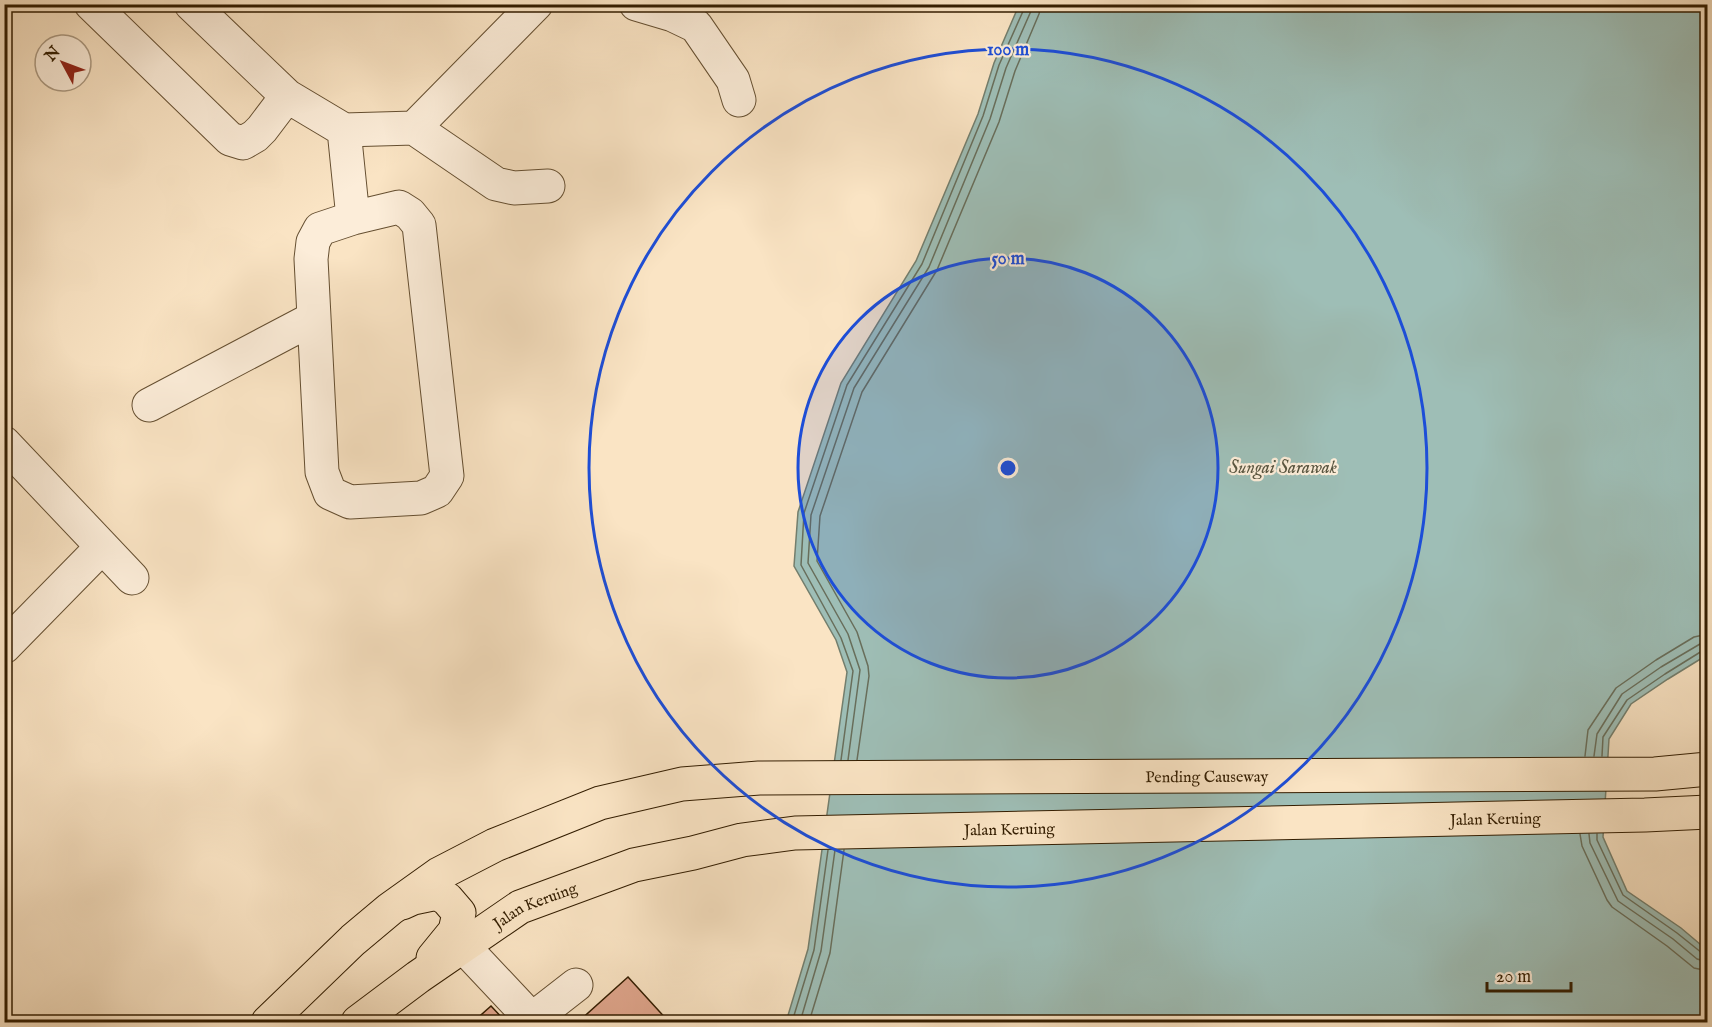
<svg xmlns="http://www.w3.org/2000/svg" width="1712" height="1027" viewBox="0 0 1712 1027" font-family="'IM FELL English',serif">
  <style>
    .water { fill: #9ebeb6; stroke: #737e6d; stroke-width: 1.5 }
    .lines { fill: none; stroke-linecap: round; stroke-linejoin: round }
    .shore { stroke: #686e5b; stroke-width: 1.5 }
    .building { fill: #e0a68d; stroke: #331d00; stroke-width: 1.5 }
    .minor-casing { stroke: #654f31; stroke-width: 35 }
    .major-casing { stroke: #331d00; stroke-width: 35 }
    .minor { stroke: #fcedd9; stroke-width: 33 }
    .major { stroke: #fae4c4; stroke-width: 33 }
    .ring { fill: none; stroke: #1d4ed8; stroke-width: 3 }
    .labels { text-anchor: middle; stroke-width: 4.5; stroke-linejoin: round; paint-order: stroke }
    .street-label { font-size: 16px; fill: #331d00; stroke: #fcedd9 }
    .water-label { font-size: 18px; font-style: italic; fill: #585540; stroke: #fcedd9 }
    .centre { fill: #1d4ed8; stroke: #fcedd9; stroke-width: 3 }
    .ring-label { font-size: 18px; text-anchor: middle; font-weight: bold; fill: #1d4ed8; stroke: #fcedd9; stroke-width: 4.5; stroke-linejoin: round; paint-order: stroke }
  </style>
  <rect width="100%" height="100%" fill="#fae4c4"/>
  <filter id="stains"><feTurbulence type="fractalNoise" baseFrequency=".00333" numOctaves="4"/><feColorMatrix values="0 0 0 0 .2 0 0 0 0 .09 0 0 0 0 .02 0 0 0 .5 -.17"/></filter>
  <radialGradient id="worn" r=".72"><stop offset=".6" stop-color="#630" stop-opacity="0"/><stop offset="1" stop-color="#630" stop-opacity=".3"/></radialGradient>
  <!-- water -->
  <path class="water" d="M1019,5H1707V655L1668,679L1631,704L1609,739L1603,837L1627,891L1681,928L1707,950V1022H786L808,949L847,672L836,640L794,566L798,512L841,383L916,261L978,114L994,63Z"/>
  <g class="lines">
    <!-- shore -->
    <path class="shore" d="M1585,756L1588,730L1616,688L1656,660L1694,637L1708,634
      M1594,756L1597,734L1622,694L1661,667L1700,644L1708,643
      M1602,756L1603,737L1627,700L1665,674L1702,651H1708
      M841,760L853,671L841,638L801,565L804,513L847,385L922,264L983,116L999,65L1024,9V4
      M848,760L860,670L848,634L808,563L811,515L854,388L929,267L990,119L1006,68L1031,11L1032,4
      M857,760L869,676L868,666L857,632L817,561L820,516L862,392L937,270L999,122L1015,71L1039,14L1041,4
      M1580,834L1582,846L1607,900L1612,907L1667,946L1694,968L1708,971
      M1589,834L1590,843L1618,901L1673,939L1697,959L1708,962
      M1597,834V840L1623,895L1677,933L1702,953L1708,954
      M792,1022L814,950L828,850
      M800,1022L821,951L835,850
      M809,1022L830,953L844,850"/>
  </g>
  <!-- building -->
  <path class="building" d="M628,977L669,1022H578Z
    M491,1006L506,1022H473Z"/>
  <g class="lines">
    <defs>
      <path id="minor" d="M91,4L230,139L243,143L255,136L262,129L287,96
        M191,4L287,96L344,130L414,128L536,4
        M636,4L673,15L696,26L733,80L739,100
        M414,128L496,184L514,188L548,186
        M344,130L353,218
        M399,207L410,214L419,225L447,476L437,491L421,498L350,502L330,493L322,472L311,259L313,242L320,229L353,218Z
        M149,405L314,318
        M4,443L132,578
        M4,647L102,547
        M462,945L526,1013L533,1015L540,1013L576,985"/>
      <g id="major">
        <path d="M402,903L413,898L437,893L447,899L459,913L455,931L433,958"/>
        <path id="s1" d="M268,1022L353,940L390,909L439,874L495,845L600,803L682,784L759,778L1655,774L1708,769"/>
        <path id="s2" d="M358,1022L418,977L520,907L634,865L693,853L742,840L795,833L1645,815L1708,812"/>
      </g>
    </defs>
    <!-- minor casing -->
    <use href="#minor" class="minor-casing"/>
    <!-- major casing -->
    <use href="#major" class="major-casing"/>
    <!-- minor -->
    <use href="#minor" class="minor"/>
    <!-- major -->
    <use href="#major" class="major"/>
  </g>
  <!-- distance rings -->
  <circle cx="1008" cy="468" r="210" fill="#1d4ed8" fill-opacity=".12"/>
  <g class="ring">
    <circle cx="1008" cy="468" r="210"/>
    <circle cx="1008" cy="468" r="419"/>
  </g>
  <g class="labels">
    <!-- street labels -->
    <g class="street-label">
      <text dy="6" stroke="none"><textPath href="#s1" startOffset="1012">Pending Causeway</textPath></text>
      <text dy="6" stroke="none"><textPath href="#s2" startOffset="1185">Jalan Keruing</textPath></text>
      <text dy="6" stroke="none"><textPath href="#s2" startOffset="699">Jalan Keruing</textPath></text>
      <text dy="6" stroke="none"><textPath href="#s2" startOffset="213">Jalan Keruing</textPath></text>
    </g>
    <!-- water labels -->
    <g class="water-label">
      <text x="1283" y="473">Sungai Sarawak</text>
    </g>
  </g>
  <circle cx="1008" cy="468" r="9" class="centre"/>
  <g class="ring-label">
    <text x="1008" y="55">100 m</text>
    <text x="1008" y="264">50 m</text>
  </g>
  <!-- margin -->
  <rect width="1712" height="1027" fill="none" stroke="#fae4c4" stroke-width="24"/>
  <rect x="6" y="6" width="1700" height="1015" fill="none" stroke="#331d00" stroke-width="3"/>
  <rect x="12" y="12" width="1688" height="1003" fill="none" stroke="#331d00" stroke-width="1.5"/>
  <!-- north arrow -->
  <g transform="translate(63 63) rotate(311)"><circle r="28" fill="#fcedd9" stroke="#ac9a82" stroke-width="1.5"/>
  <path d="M0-4.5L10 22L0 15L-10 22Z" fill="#8f2418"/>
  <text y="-9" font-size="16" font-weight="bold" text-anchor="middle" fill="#331d00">N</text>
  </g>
  <!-- scale -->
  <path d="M1487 982v9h84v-9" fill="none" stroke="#331d00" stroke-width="3"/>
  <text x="1496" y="982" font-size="18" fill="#331d00" stroke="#fcedd9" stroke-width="4.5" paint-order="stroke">20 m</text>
  <rect width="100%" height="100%" filter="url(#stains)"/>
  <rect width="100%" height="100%" fill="url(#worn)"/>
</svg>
